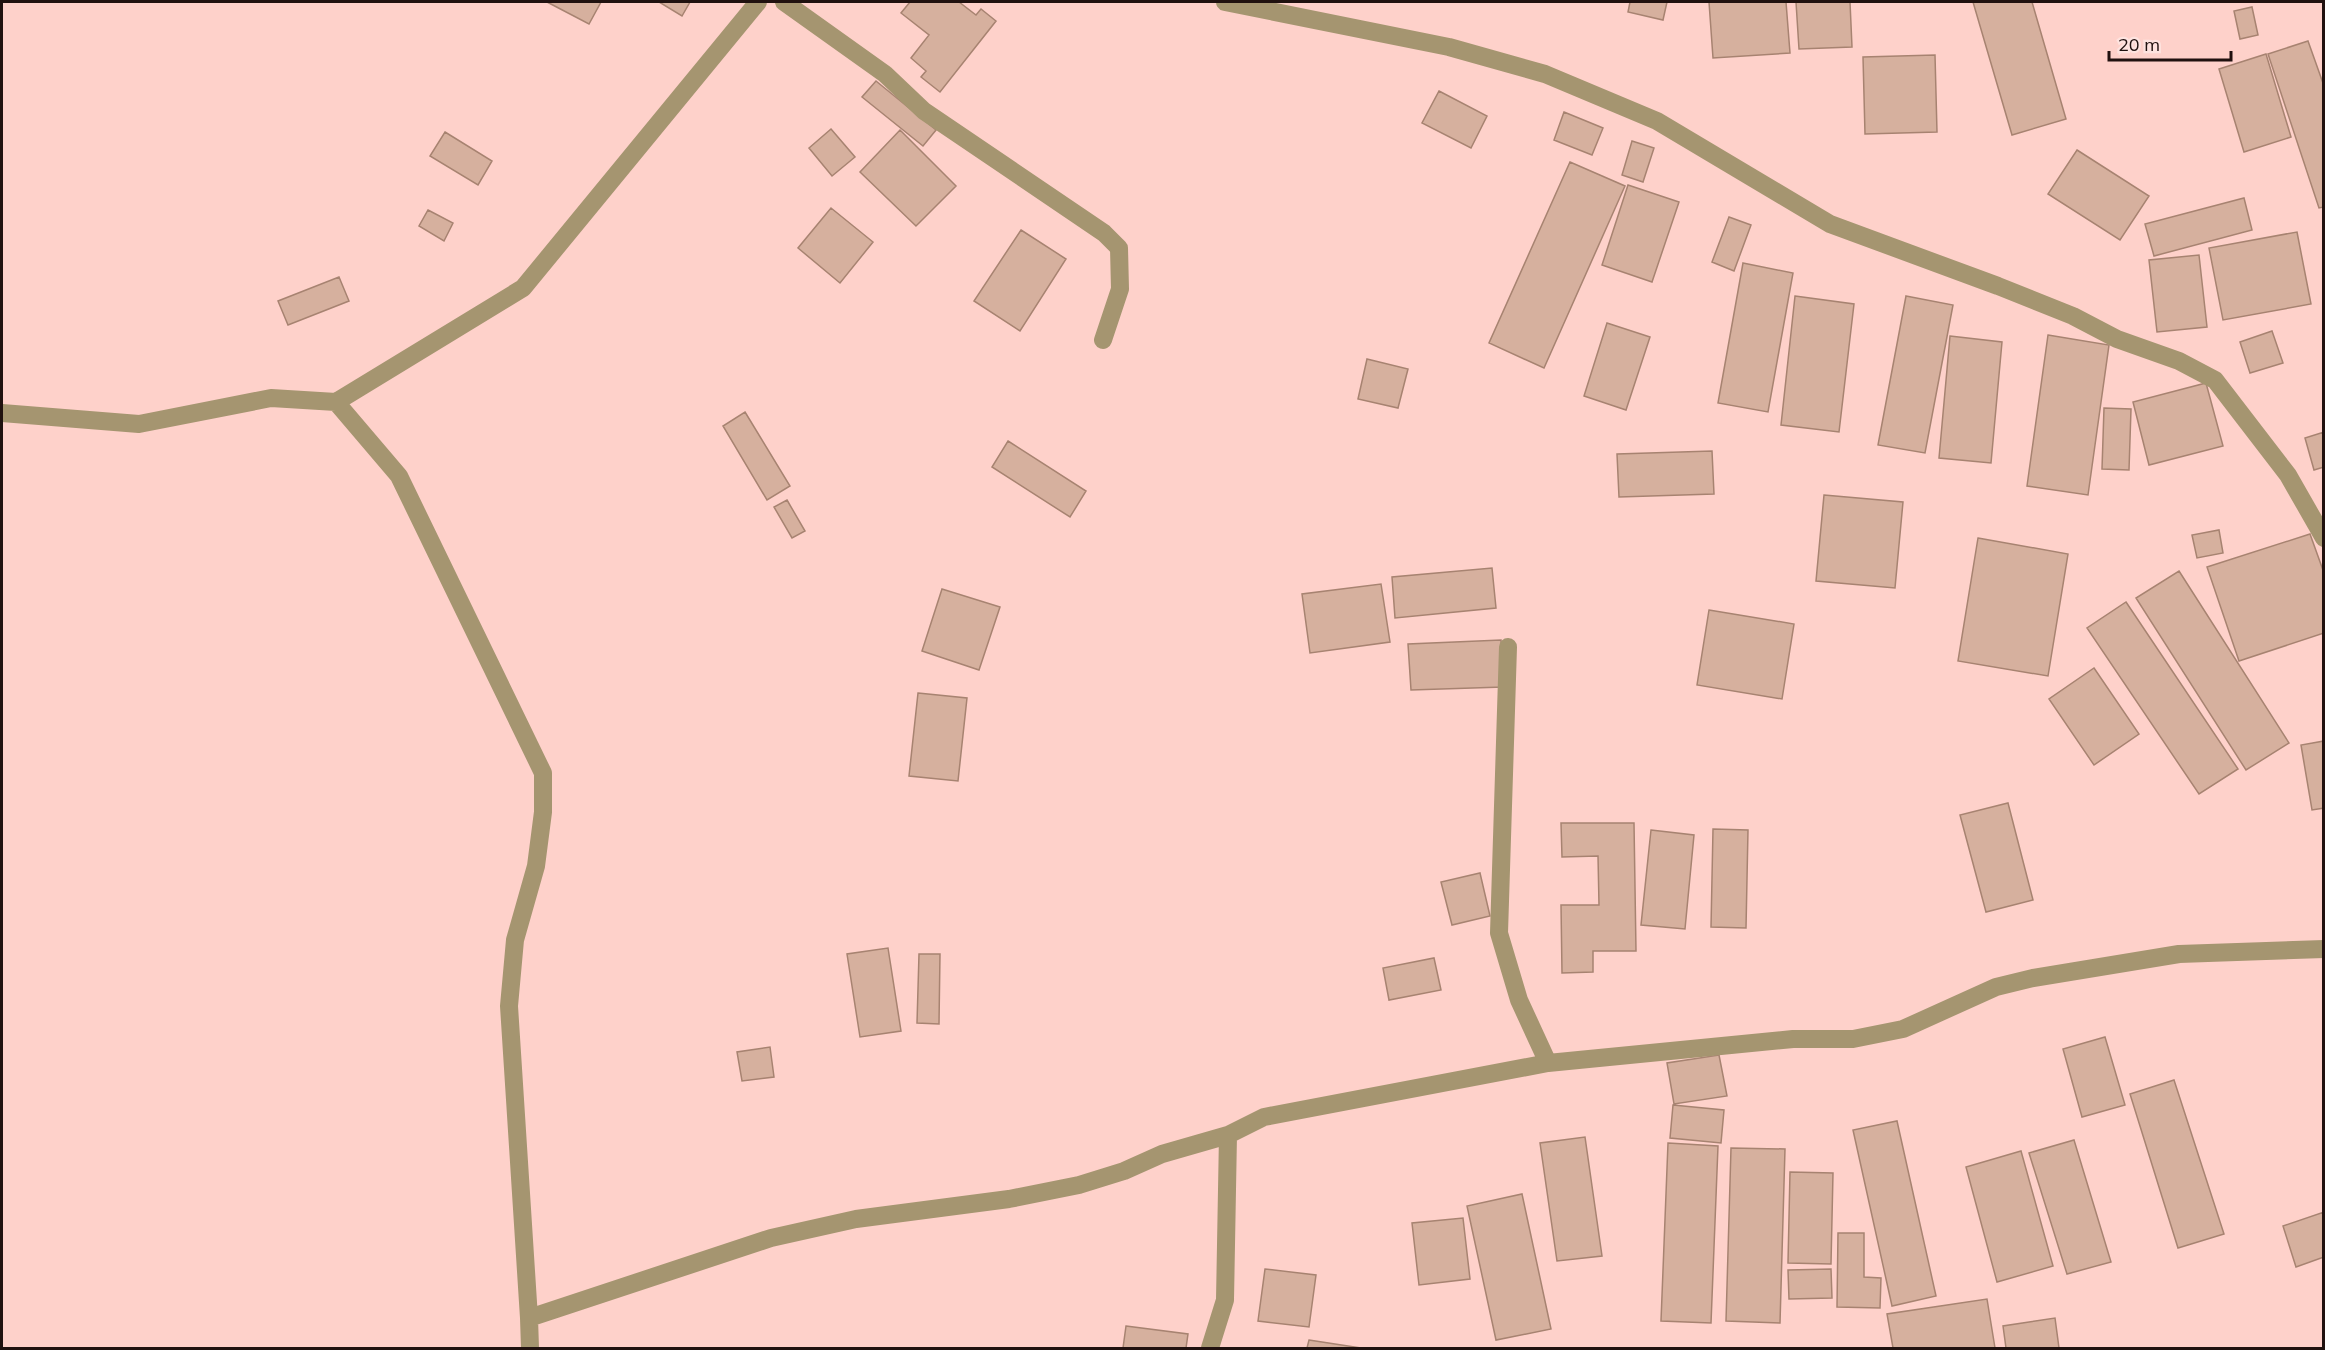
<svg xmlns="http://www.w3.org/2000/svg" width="2325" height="1350" viewBox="0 0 2325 1350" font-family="Mulish,sans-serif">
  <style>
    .building { fill: #d6b09e; stroke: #a78371; stroke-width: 1.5 }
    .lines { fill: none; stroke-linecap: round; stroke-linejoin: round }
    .minor { stroke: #a59570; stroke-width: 18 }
  </style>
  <rect width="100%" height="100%" fill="#fed1ca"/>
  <!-- building -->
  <path class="building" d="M547,2H601L589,24Z
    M659,2H690L682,16Z
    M910,2H959L976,15L981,9L996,21L940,92L921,77L926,71L911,58L929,35L901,13Z
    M1630,2H1667L1663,20L1628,12Z
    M1709,2H1786L1790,53L1713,58Z
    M1796,2H1850L1852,47L1799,49Z
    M1973,2H2032L2066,119L2012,135Z
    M2252,7L2258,35L2240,39L2234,11Z
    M2308,41L2324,86V207L2319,208L2268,54Z
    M2266,54L2291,137L2244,152L2219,69Z
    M1935,55L1937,132L1865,134L1863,57Z
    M876,81L936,130L923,146L862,97Z
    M1439,91L1487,116L1471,148L1422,123Z
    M1564,112L1603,128L1592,155L1554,140Z
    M831,129L855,157L832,176L809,148Z
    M900,130L956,186L916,226L860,172Z
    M445,132L492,161L478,185L430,156Z
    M1632,141L1654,148L1643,182L1622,175Z
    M2077,150L2149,196L2120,240L2048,194Z
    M1570,162L1625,186L1544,368L1489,343Z
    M1628,185L1679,202L1652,282L1602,265Z
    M2244,198L2252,230L2154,256L2145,224Z
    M831,208L873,242L840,283L798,248Z
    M428,210L453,223L444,241L419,226Z
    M1729,217L1751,225L1734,271L1712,262Z
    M1021,230L1066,259L1020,331L974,301Z
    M2297,232L2311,304L2223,320L2209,248Z
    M2199,255L2207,327L2157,332L2149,260Z
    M1743,263L1793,273L1768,412L1718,403Z
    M339,277L349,301L288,325L278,301Z
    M1795,296L1854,304L1839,432L1781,425Z
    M1906,296L1953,305L1925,453L1878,445Z
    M1607,323L1650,337L1626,410L1584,396Z
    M2272,331L2283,363L2250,373L2240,342Z
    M2048,335L2109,345L2088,495L2027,486Z
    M1950,336L2002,342L1991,463L1939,458Z
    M1367,359L1408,369L1398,408L1358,399Z
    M2206,383L2223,446L2149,465L2133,402Z
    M2104,408L2131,409L2129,470L2102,469Z
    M745,412L790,486L767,500L723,426Z
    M2324,432V467L2314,470L2305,438Z
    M1008,441L1086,491L1070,517L992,467Z
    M1712,451L1714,494L1619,497L1617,454Z
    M1824,495L1903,502L1895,588L1816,581Z
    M787,500L805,531L792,538L774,507Z
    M2219,530L2223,553L2197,558L2192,535Z
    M2310,534L2324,573V633L2239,661L2207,567Z
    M1978,538L2068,554L2048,676L1958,661Z
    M1492,568L1496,608L1395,618L1392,577Z
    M2179,571L2289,743L2246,770L2136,598Z
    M1381,584L1390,642L1310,653L1302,594Z
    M942,589L1000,607L979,670L922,651Z
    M2126,602L2238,769L2199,794L2087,628Z
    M1709,610L1794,624L1782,699L1697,685Z
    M1501,640L1503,687L1411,690L1408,644Z
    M2094,668L2139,734L2094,765L2049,699Z
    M918,693L967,698L958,781L909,776Z
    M2324,741V808L2312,810L2301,745Z
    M2008,803L2033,900L1986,912L1960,815Z
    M1561,823H1634L1636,951H1593V972L1562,973L1561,905H1599L1598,856L1562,857Z
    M1713,829L1748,830L1746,928L1711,927Z
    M1651,830L1694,835L1685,929L1641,925Z
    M1480,873L1490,916L1452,925L1441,882Z
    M888,948L901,1031L860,1037L847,954Z
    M919,954H940L939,1024L917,1023Z
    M1434,958L1441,990L1389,1000L1383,968Z
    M2105,1037L2125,1105L2082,1117L2063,1049Z
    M770,1047L774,1077L742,1081L737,1052Z
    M1719,1055L1727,1096L1674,1104L1667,1063Z
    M2174,1080L2224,1234L2178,1248L2130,1094Z
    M1673,1105L1724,1110L1721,1143L1670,1138Z
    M1897,1121L1936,1296L1892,1306L1853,1130Z
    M1585,1137L1602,1256L1557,1261L1540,1143Z
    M2074,1140L2111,1262L2067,1274L2029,1153Z
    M1668,1143L1718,1146L1711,1323L1661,1321Z
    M1731,1148L1785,1149L1780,1323L1726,1321Z
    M2021,1151L2053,1266L1997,1282L1966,1167Z
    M1790,1172L1833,1173L1831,1264L1788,1263Z
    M1522,1194L1551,1329L1496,1340L1467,1206Z
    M2324,1212V1257L2296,1267L2283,1226Z
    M1463,1218L1470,1279L1419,1285L1412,1223Z
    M1838,1233H1864V1277L1881,1278L1880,1308L1837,1307Z
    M1265,1269L1316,1275L1309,1327L1258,1321Z
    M1831,1269L1832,1298L1789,1299L1788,1270Z
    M1987,1299L1995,1348H1893L1887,1314Z
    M2055,1318L2059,1348H2006L2003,1326Z
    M1126,1326L1188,1334L1186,1348H1123Z
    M1309,1340L1361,1348H1307Z"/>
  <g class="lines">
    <!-- minor -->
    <path class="minor" d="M784,2L885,74L924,111L1104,233L1119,248L1120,289L1103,340
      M1225,2L1449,47L1545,74L1657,121L1830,224L1998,286L2073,316L2117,339L2179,361L2215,380L2288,475L2324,538
      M336,402L399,476L543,773V812L536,866L515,940L509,1006L529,1318
      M2,413L139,424L271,398L336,402L523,288L758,2
      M1508,647L1499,933L1519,1000L1548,1063
      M530,1348L529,1318L771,1238L856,1219L1009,1199L1079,1185L1124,1171L1162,1154L1228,1135L1264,1117L1548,1063L1793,1039H1853L1903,1029L1996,987L2033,978L2179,954L2324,949
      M1210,1348L1225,1300L1228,1135"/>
  </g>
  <!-- border -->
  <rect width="2325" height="1350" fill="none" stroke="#20110f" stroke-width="6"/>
  <!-- scale -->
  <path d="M2109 51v9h122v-9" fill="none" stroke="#20110f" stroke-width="3"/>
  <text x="2118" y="51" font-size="18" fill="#20110f" stroke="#fee3df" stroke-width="4.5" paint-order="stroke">20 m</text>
</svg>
